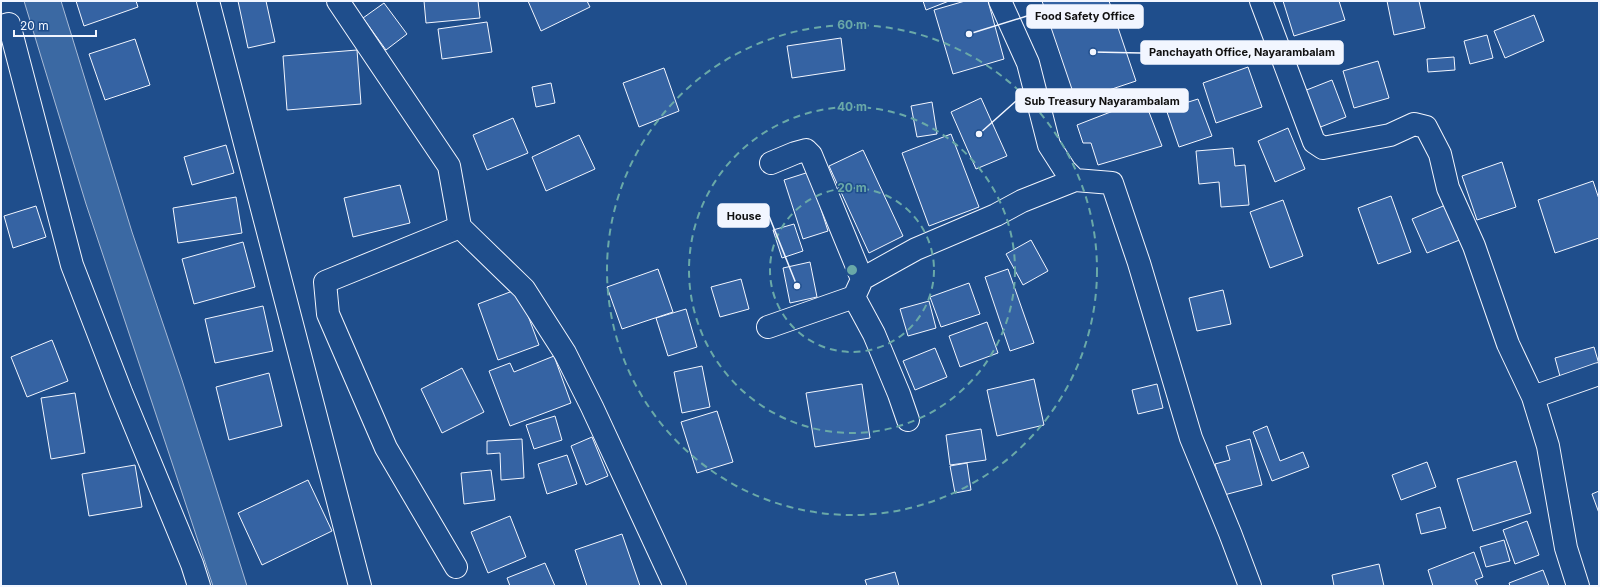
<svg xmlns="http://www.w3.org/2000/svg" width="1600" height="587" viewBox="0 0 1600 587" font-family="Inter,sans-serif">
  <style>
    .water { fill: #3b69a3; stroke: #a8bbd7 }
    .building { fill: #3563a3; stroke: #f2f6ff }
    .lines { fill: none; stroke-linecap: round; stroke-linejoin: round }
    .street-casing { stroke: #f2f6ff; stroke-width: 24 }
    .secondary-casing { stroke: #f2f6ff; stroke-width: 24 }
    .street { stroke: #1f4e8c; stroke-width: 22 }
    .secondary { stroke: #1f4e8c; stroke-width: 22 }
    .ring { fill: none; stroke: #6aa9a8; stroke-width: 2; stroke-dasharray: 7 5 }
    .centre { fill: #6aa9a8; stroke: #1f4e8c; stroke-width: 2 }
    .ring-label { font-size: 12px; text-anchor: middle; font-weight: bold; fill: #6aa9a8; stroke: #1f4e8c; stroke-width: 3; stroke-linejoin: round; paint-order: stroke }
    .leader { fill: none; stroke: #f2f6ff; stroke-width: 1.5 }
    .callout-dot { fill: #f2f6ff; stroke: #1f4e8c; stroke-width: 1.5 }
    .callout { fill: #f2f6ff; stroke: #f2f6ff; stroke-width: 1.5 }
    .callout-label { font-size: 11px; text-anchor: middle; font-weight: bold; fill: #111 }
  </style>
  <rect width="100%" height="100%" fill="#1f4e8c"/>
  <!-- water -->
  <path class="water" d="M24,1H61L132,232L182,380L247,586H213L86,204Z"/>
  <!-- building -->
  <path class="building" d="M76,1H136L138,7L84,26Z
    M238,1H266L275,42L248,48Z
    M424,1H478L480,18L426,23Z
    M528,1H587L590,7L541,31Z
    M923,1H949L926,10Z
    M965,1H988L1004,59L953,74L934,10Z
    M1042,1H1109L1136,81L1076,101Z
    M1283,1H1339L1345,20L1294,36Z
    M1387,1H1419L1425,28L1394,35Z
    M384,3L407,34L386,50L363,18Z
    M1534,15L1544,41L1505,58L1494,31Z
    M487,22L492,52L442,59L438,29Z
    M1487,35L1493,58L1470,64L1464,41Z
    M841,38L845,70L792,78L787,46Z
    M135,39L150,85L105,100L89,54Z
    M357,50L361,104L287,110L283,56Z
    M1454,57L1455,70L1428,72L1427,59Z
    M1378,61L1389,98L1354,108L1343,71Z
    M1248,67L1262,107L1216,123L1203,83Z
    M664,68L679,111L639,127L623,83Z
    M1332,80L1346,117L1318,128L1304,91Z
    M551,83L555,103L536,107L532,87Z
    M981,98L1007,156L976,169L951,112Z
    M1144,99L1162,146L1098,165L1091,143H1083L1077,125Z
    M1198,99L1212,136L1179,147L1166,109Z
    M932,102L937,134L917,137L911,106Z
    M513,118L528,153L487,170L473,135Z
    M1288,128L1305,169L1275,182L1258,141Z
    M951,134L979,207L929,226L902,153Z
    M579,135L595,169L546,191L532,157Z
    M226,145L234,173L192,185L184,157Z
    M1233,148L1235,166L1245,165L1249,205L1221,207L1219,182L1199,184L1196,151Z
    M863,150L903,236L869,253L829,166Z
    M1502,162L1516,207L1477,220L1462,176Z
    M809,172L828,231L803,239L784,180Z
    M1593,181L1599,199V238L1555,253L1538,200Z
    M400,185L410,223L353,237L344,198Z
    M1391,196L1411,252L1378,264L1358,208Z
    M236,197L242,233L178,243L173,208Z
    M1283,200L1303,256L1270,268L1250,212Z
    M1448,204L1462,239L1427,253L1412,219Z
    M36,206L46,237L13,248L4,216Z
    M794,224L803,251L782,258L773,230Z
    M1031,240L1048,271L1023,285L1006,254Z
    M243,242L255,287L194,304L182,259Z
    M810,262L817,297L790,303L783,268Z
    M658,269L673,312L622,329L607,287Z
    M1008,269L1034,343L1010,351L985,277Z
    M741,279L749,309L720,317L711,287Z
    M969,283L980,314L941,327L930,297Z
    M518,289L539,345L498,360L478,304Z
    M1223,290L1231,324L1197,331L1189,298Z
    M929,301L936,328L908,336L900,309Z
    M263,306L273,351L215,363L205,319Z
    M686,309L697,347L668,356L656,318Z
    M987,322L998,353L960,367L949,336Z
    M52,340L68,381L27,397L11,357Z
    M1594,347L1599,364L1561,380L1555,358Z
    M935,348L947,377L915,390L903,361Z
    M554,356L571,403L510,426L489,371L510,363L514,372Z
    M702,366L710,407L682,413L674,372Z
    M462,368L484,412L442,433L421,389Z
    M269,373L282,426L229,440L216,387Z
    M1034,379L1044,425L997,436L987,390Z
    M862,384L870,438L815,447L806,393Z
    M1157,384L1163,408L1138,414L1132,390Z
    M75,393L85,453L51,459L41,398Z
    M717,411L733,462L697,473L681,422Z
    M555,416L562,440L534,449L526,425Z
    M1267,426L1280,461L1303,452L1309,467L1272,481L1253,432Z
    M981,429L986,460L950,465L946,435Z
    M592,437L608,476L586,485L571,446Z
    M522,439L524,478L501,480L500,453L487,454V441Z
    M1250,439L1262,485L1224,495L1215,464L1230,460L1226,446Z
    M567,455L577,484L547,494L538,464Z
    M1516,461L1531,513L1473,531L1457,479Z
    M1427,462L1436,487L1401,500L1392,475Z
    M967,463L971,490L955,493L950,466Z
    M135,465L142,507L89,516L82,474Z
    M491,470L495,500L464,504L461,473Z
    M308,480L332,531L262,565L238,513Z
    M1599,491V513L1592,494Z
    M1440,507L1446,528L1421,534L1416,514Z
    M510,516L526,557L488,573L471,532Z
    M1527,521L1539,555L1515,564L1503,530Z
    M622,534L640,586H587L575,550Z
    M1504,540L1510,561L1486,567L1480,547Z
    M1474,552L1483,577L1475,580L1478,586H1433L1428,570Z
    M545,563L555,586H510L507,578Z
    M1379,564L1384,586H1334L1332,575Z
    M1543,570L1549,586H1510L1509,583Z
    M895,572L899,586H867L865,580Z"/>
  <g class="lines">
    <defs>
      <path id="street" d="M208,1L360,586
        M1261,1L1314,142L1323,148L1390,135L1414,124L1426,127L1440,154L1448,188L1474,246L1508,344L1533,397L1548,446L1566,548L1578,586
        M1,26L9,24L72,265L121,392L192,564L199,586
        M771,163L795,153L806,150L811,155L862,279L916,249L996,215L1022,201L1075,180L1065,170L1049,145L1028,63L1000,1
        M1075,180L1112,183L1139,263L1191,438L1230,533L1250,586
        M854,297L874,334L899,394L908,420
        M768,327L854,297L860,284
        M1533,397L1599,374
        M456,567L386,448L328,314L325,282L460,227"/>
      <path id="secondary" d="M338,1L449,166L460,227L524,289L565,353L592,407L675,586"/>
    </defs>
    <!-- street casing -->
    <use href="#street" class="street-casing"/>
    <!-- secondary casing -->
    <use href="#secondary" class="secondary-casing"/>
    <!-- street -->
    <use href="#street" class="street"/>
    <!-- secondary -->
    <use href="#secondary" class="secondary"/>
  </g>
  <!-- distance rings -->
  <g class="ring">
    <circle cx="852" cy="270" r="82"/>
    <circle cx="852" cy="270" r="163"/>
    <circle cx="852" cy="270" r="245"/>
  </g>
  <circle cx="852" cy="270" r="6" class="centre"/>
  <g class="ring-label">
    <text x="852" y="29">60 m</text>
    <text x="852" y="111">40 m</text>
    <text x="852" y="192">20 m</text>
  </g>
  <!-- callouts -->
  <path class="leader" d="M969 34L1027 16M1093 52L1141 53M979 134L1016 101M797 286L769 216"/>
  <g class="callout-dot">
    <circle cx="969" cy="34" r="4"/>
    <circle cx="1093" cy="52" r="4"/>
    <circle cx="979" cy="134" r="4"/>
    <circle cx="797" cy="286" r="4"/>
  </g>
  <g class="callout">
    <rect x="1027" y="5" width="116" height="23" rx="4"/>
    <rect x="1141" y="41" width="202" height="23" rx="4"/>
    <rect x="1016" y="89" width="172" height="23" rx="4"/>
    <rect x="718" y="204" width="51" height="23" rx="4"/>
  </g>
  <g class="callout-label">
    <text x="1085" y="20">Food Safety Office</text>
    <text x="1242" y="56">Panchayath Office, Nayarambalam</text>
    <text x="1102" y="105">Sub Treasury Nayarambalam</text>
    <text x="744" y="220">House</text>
  </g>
  <!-- border -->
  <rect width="1600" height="587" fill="none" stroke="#f2f6ff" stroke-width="4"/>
  <!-- scale -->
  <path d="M14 30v6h82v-6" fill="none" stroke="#f2f6ff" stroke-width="2"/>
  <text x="20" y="30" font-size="12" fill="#f2f6ff" stroke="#1f4e8c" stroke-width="3" paint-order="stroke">20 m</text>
</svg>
